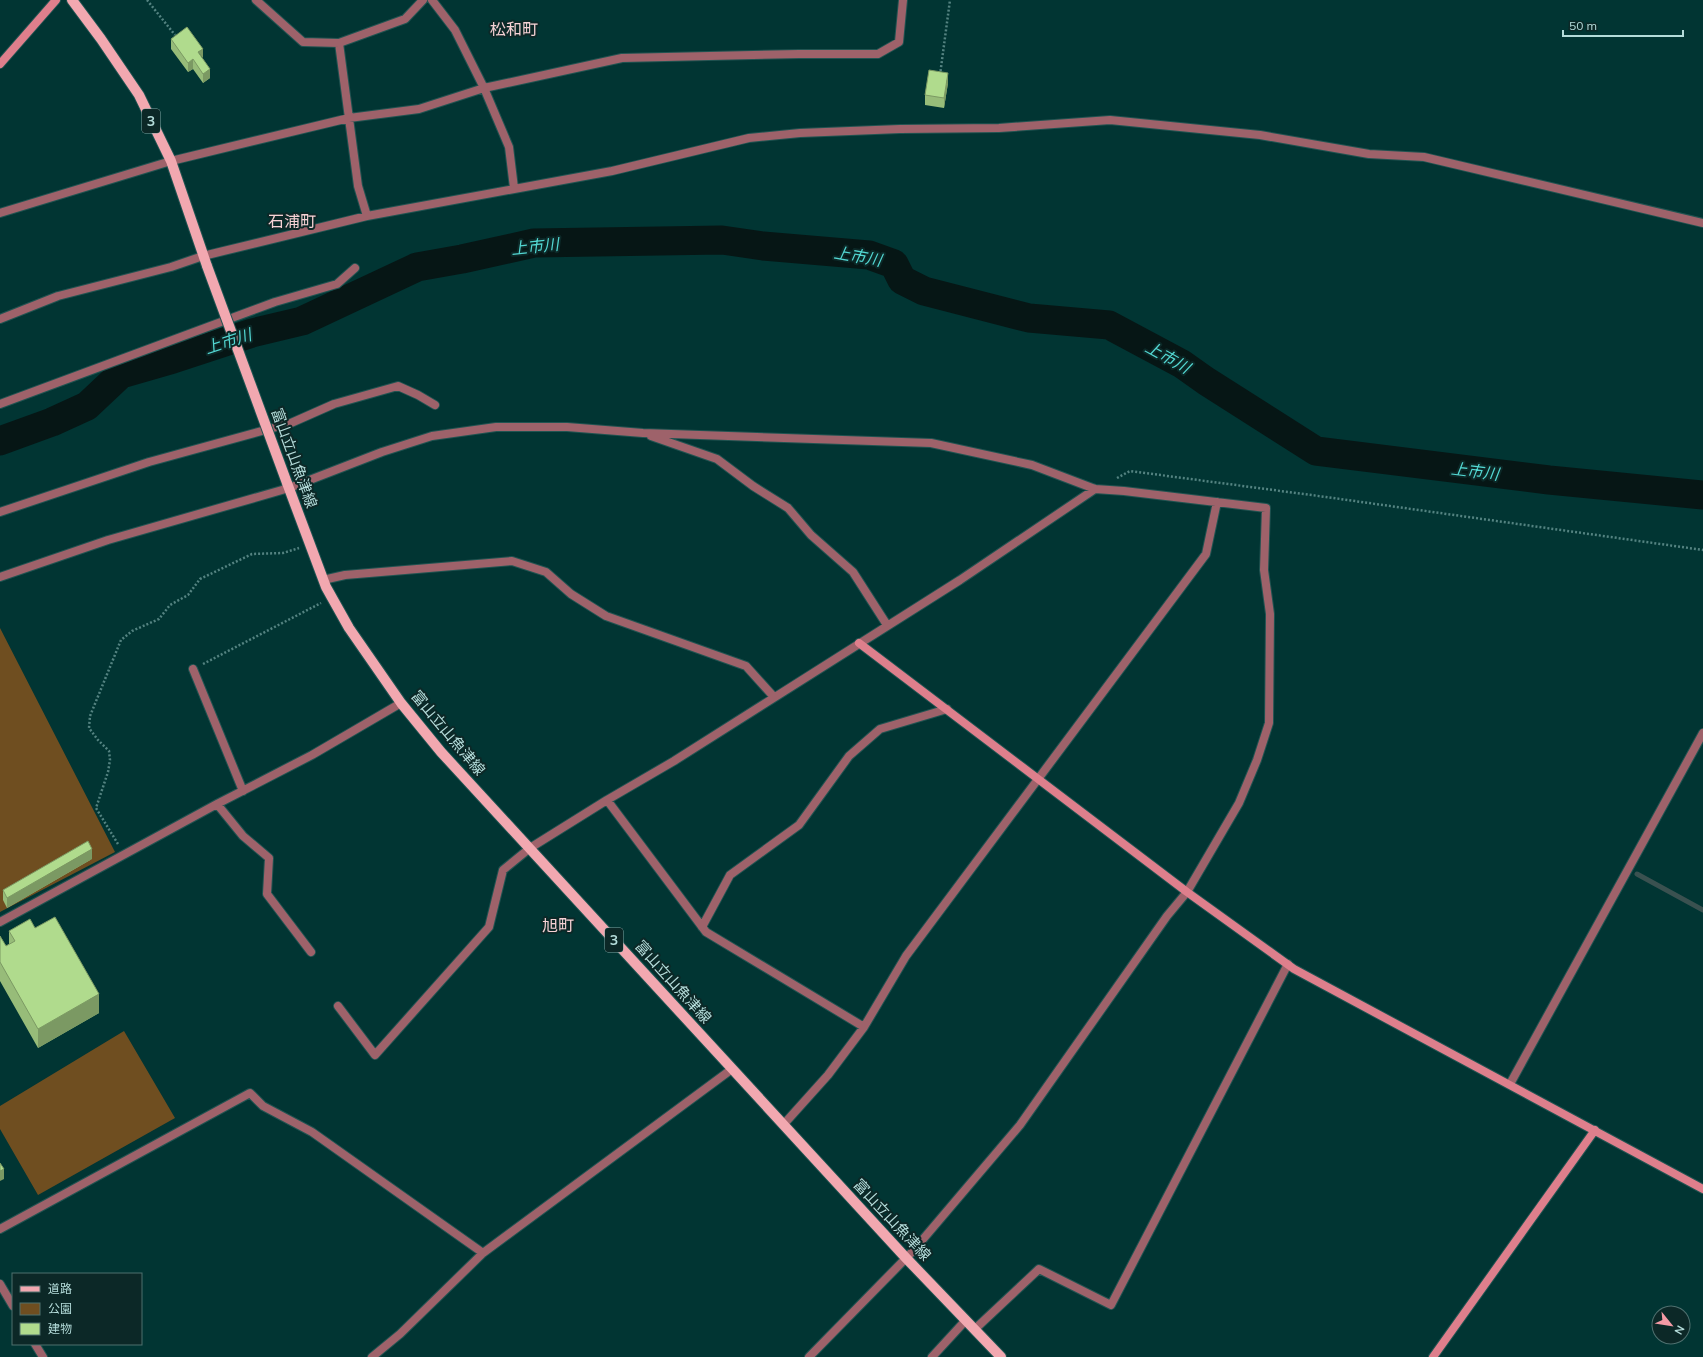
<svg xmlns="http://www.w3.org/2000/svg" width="1703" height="1357" viewBox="0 0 1703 1357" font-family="Mulish,'Noto Sans JP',sans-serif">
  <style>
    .green { fill: #6f4e20 }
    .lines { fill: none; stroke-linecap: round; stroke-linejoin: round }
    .stream { stroke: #3a5150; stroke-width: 5 }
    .river { stroke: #061615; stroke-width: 29 }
    .street-casing { stroke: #215351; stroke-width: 10 }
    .secondary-casing { stroke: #215351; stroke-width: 10 }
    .primary-casing { stroke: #215351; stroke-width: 12 }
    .path { stroke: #548381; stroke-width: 2.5; stroke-dasharray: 2 2; stroke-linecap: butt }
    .street { stroke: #9e626a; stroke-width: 8 }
    .secondary { stroke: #de7f8c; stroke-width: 8 }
    .primary { stroke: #f2a8b0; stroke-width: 10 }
    .primary-bridge-casing { stroke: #215351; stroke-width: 12; stroke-linecap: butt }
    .primary-bridge { stroke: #f2a8b0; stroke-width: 10 }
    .wall { fill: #97bc79 }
    .shaded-wall { fill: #7b9963 }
    .building { fill: #b0db8d; stroke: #7b9963 }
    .labels { text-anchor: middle; stroke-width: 4; stroke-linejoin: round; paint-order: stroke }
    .shield { fill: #0c2827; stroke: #82a6a4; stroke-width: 1 }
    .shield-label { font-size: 14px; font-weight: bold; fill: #b4dcda }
    .street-label { font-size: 15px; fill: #b4dcda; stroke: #0c2827 }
    .neighbourhood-label { font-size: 16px; fill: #f6d2d5; stroke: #0c2827 }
    .water-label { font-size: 16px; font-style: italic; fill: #53d7d2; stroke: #0c2827 }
  </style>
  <rect width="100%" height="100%" fill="#013533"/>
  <!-- green -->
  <path class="green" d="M0,628L115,852L0,912Z
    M124,1031L175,1118L38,1195L0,1129V1106Z"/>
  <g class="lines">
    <!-- stream -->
    <path class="stream" d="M1637,874L1703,910"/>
    <!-- river -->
    <path class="river" d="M0,441L52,422L87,406L121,374L173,359L252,333L302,321L417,267L462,259L534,243L722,240L763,246L869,255L894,264L902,280L924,291L1029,318L1109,325L1182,364L1206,381L1316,451L1549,480L1703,495"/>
    <defs>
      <path id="street" d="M256,0L303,42L339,43L358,186L367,216
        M432,0L455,30L484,88L509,147L514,188
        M339,43L405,19L423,0
        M0,213L171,161L349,118L419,109L484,88L622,58L799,54H878L899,42L903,0
        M0,319L58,296L171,267L203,256L367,216L612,171L749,138L800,133L900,129L999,128L1110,120L1260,135L1369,154L1424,157L1703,223
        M0,404L275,302L337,284L355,268
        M651,436L717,459L753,486L788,508L811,535L853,572L887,625
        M0,512L149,462L291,423L334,404L398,386L418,395L435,405
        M0,577L108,540L289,488L382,452L432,436L496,427H567L643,433L931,443L1032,465L1095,489L1124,491L1266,508L1264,570L1270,614L1269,723L1257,760L1239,803L1187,892L1167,916L1020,1125L913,1251L809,1357
        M323,580L345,575L512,561L546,572L571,594L606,616L746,666L774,697
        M193,669L243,791
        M607,800L706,932L864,1027L906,956L1206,554L1217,502
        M217,804L243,836L269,858L267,894L311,952
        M0,922L217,804L312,755L401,703
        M702,927L730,875L799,825L849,756L880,729L947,709
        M338,1006L375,1055L489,927L503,870L530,848L607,800L674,761L960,580L1095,489
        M1510,1084L1703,733
        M784,1124L828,1075L864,1027
        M0,1229L250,1093L263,1106L312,1132L483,1253
        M0,1284L13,1306
        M975,1329L1039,1269L1111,1305L1288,964
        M35,1344L43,1357
        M372,1357L400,1334L483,1253L732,1069
        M932,1357L966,1320"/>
      <path id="secondary" d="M0,64L56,0
        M859,643L1187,892L1294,969L1703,1189
        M1433,1357L1595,1130"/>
      <path id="primary" d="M72,0L101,39L139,95L171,161L207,266
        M287,483L326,587L349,628L401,703L441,752L906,1258L1001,1357"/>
    </defs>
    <!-- street casing -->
    <use href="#street" class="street-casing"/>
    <!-- secondary casing -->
    <use href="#secondary" class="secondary-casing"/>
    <!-- primary casing -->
    <use href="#primary" class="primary-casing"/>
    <!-- path -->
    <path class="path" d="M147,0L175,35
      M940,75L950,0
      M1117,478L1130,471L1326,497L1703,550
      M203,664L321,603
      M118,844L96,808L108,772L110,760L109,751L98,740L89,728L90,716L121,640L132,631L159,619L170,605L188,595L200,579L252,554L283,553L299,548"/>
    <!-- street -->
    <use href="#street" class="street"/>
    <!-- secondary -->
    <use href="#secondary" class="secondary"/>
    <!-- primary -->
    <use href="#primary" class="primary"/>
    <defs>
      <path id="primary-bridge" d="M207,266L287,483"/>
    </defs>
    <!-- primary-bridge casing -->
    <use href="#primary-bridge" class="primary-bridge-casing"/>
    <!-- primary-bridge -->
    <use href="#primary-bridge" class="primary-bridge"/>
  </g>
  <!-- wall -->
  <path class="wall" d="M171,39L203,59L210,78L203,83L193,69L188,72L171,49Z
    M948,83L944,108L925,105V95Z
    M92,859L7,908L3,900V890Z
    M35,928L99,1013L38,1048L0,981V936L6,946L9,944V931Z"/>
  <!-- shaded-wall -->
  <path class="shaded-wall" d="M203,49V58L198,52Z
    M193,59V69L188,72V63Z
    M210,69V78L203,83V74Z
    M948,73V83L944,108V98Z
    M92,849V859L7,908V898Z
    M99,994V1013L38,1048V1029Z
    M4,1169V1179L0,1181V1171Z"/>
  <!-- building -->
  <path class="building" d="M187,27L203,49L198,52L210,69L203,74L193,59L188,63L171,39Z
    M929,70L948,73L944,98L925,95Z
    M88,841L92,849L7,898L3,890Z
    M55,917L99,994L38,1029L0,962V936L6,946L15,941L9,931L30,919L35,928Z
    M0,1163L4,1169L0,1171Z"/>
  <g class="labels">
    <!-- shield labels -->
    <g class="shield">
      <rect x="142" y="109" width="18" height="24" rx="3"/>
      <rect x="605" y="928" width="18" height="24" rx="3"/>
    </g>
    <g class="shield-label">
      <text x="151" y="126">3</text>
      <text x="614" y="945">3</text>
    </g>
    <!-- street labels -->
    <g class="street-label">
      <text transform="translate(294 458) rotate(70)" y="5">富山立山魚津線</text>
      <text transform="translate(448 733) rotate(50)" y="5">富山立山魚津線</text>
      <text transform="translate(673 982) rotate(48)" y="5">富山立山魚津線</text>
      <text transform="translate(892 1220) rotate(47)" y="5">富山立山魚津線</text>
    </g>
    <!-- neighbourhood labels -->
    <g class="neighbourhood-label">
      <text x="514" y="35">松和町</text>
      <text x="292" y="227">石浦町</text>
      <text x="558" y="931">旭町</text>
    </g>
    <!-- water labels -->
    <g class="water-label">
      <text transform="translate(535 246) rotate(-6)" y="6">上市川</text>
      <text transform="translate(858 256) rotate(10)" y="6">上市川</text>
      <text transform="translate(228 341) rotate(-18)" y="6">上市川</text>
      <text transform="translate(1168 357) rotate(29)" y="6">上市川</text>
      <text transform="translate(1475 471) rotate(7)" y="6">上市川</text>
    </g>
  </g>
  <!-- legend -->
  <rect x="12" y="1273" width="130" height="72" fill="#0c2827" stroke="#4f706f"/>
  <rect x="20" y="1286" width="20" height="6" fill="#f2a8b0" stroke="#4f706f"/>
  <text x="48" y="1293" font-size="12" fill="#b4dcda">道路</text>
  <rect x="20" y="1303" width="20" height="12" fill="#6f4e20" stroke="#4f706f"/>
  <text x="48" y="1313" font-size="12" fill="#b4dcda">公園</text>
  <rect x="20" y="1323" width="20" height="12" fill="#b0db8d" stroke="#4f706f"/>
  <text x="48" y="1333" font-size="12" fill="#b4dcda">建物</text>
  <!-- north arrow -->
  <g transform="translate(1671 1325) rotate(120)"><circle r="19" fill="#0c2827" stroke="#4f706f"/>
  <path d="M0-3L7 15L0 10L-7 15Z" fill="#f49aa5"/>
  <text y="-6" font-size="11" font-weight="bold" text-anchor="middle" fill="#b4dcda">N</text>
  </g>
  <!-- scale -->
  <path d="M1563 30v6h120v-6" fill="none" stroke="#b4dcda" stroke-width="2"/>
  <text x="1569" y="30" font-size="12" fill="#b4dcda" stroke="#0c2827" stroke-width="3" paint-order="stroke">50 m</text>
</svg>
